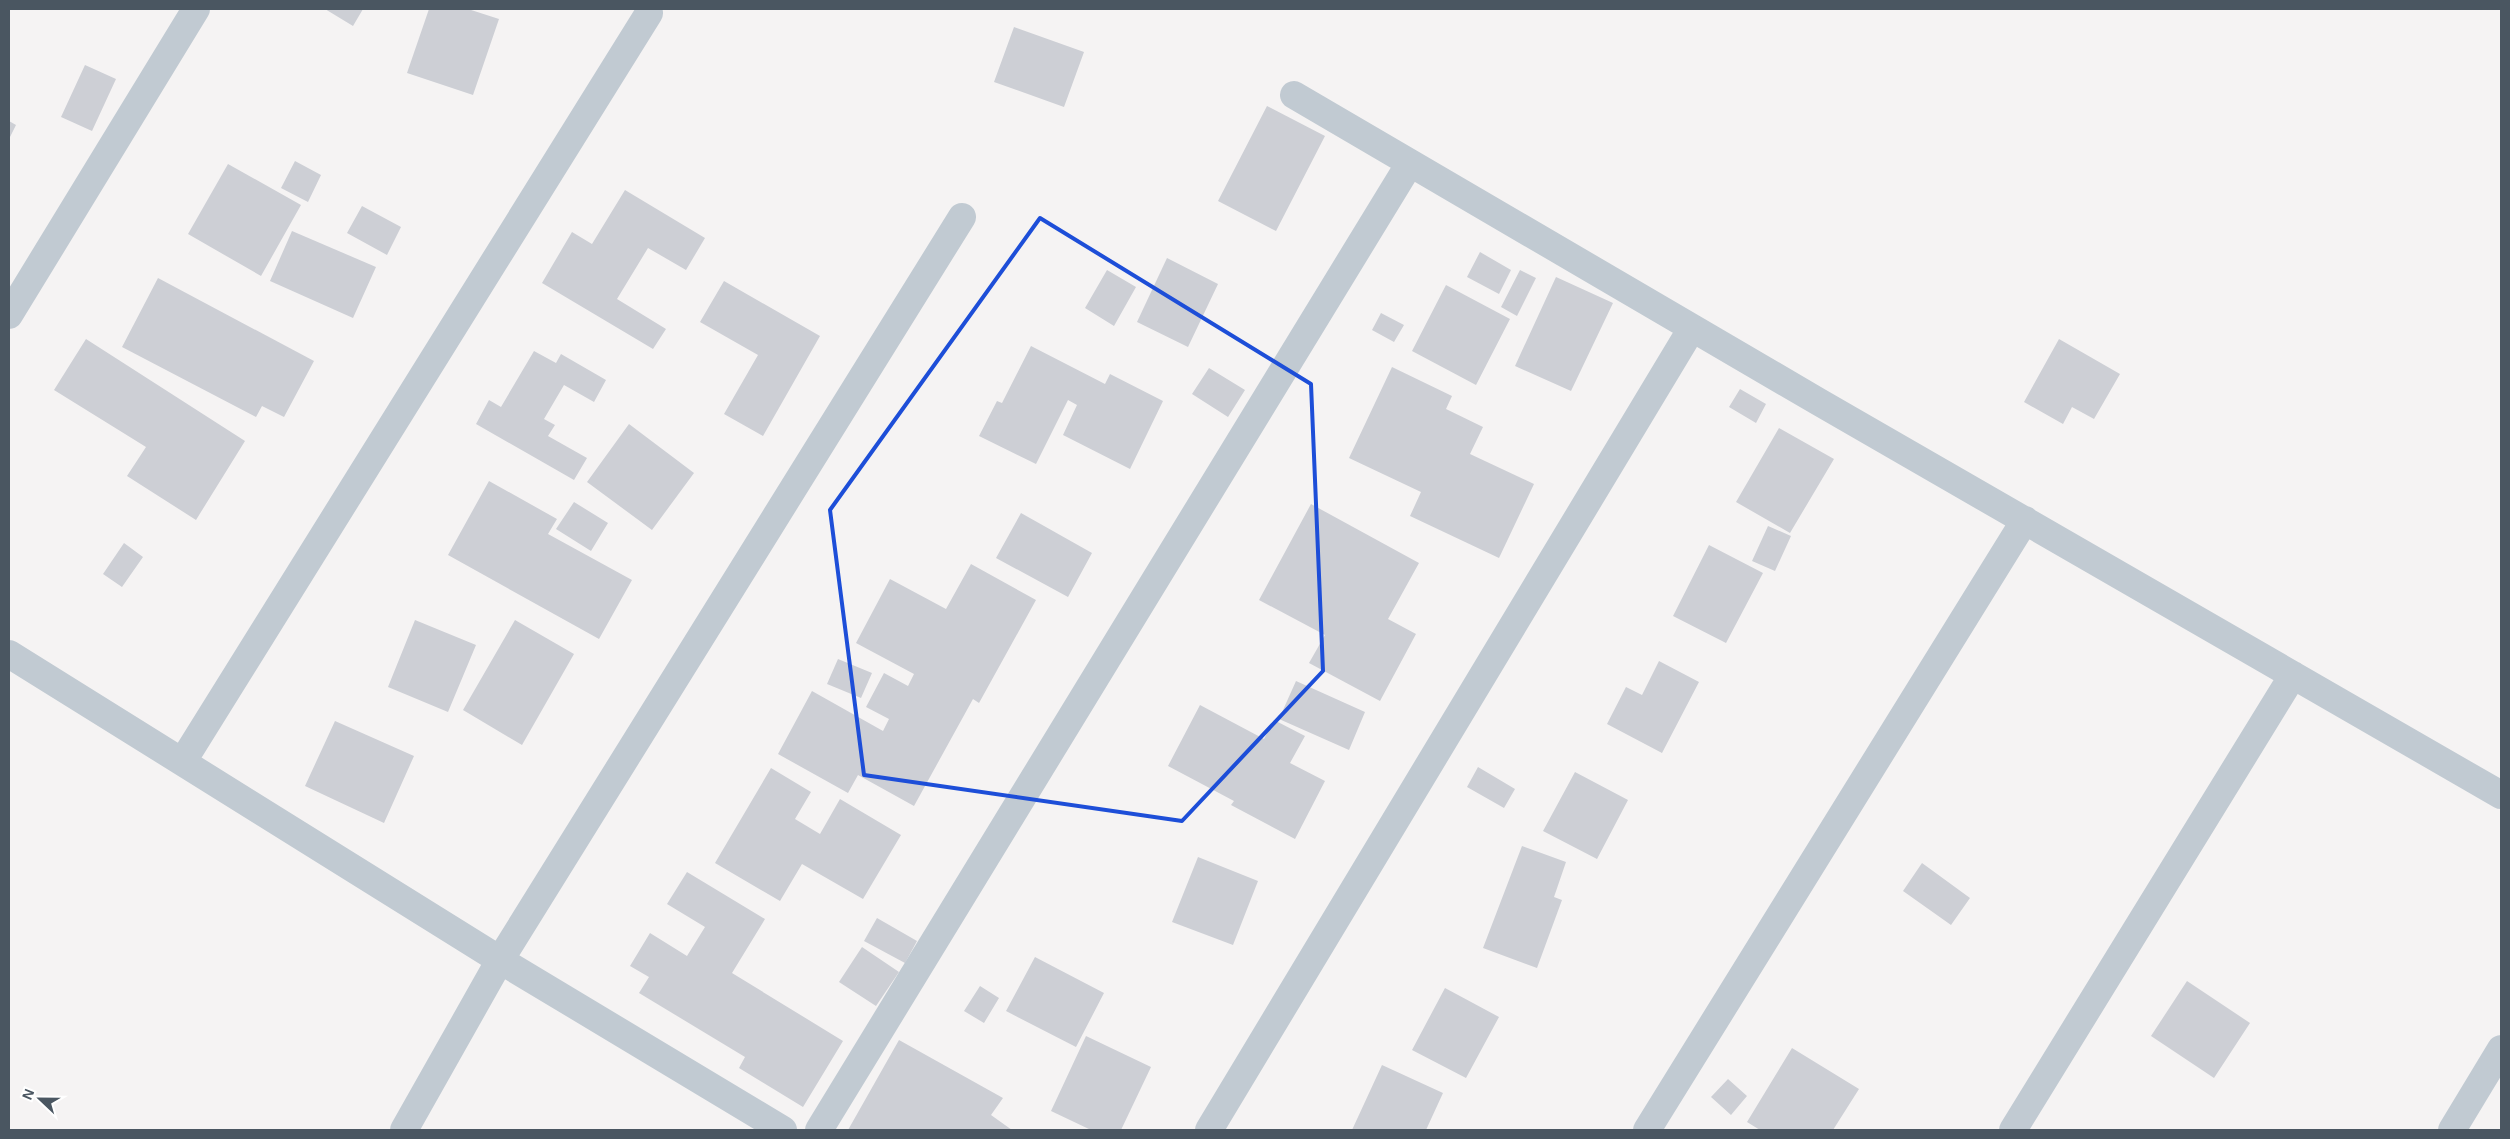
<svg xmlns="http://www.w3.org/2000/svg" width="2510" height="1139" viewBox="0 0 2510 1139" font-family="Helvetica,sans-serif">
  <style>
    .building { fill: #cdcfd5 }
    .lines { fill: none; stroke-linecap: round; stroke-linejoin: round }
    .minor { stroke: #c1cad2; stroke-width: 28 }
    .marked { fill: none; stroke: #1d4ed8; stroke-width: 4; stroke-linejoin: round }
  </style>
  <rect width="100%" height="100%" fill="#f5f3f3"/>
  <!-- building -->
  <path class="building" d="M325,9H363L353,26Z
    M429,9H468L499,19L473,95L407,73Z
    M1014,27L1084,52L1064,107L994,82Z
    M85,65L116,79L92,131L61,117Z
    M1267,106L1325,136L1276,231L1218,201Z
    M9,121L16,125L9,139Z
    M295,161L321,175L308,202L281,188Z
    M228,164L301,205L261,276L188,234Z
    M625,190L705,238L686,270L648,248L617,299L666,329L653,349L542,283L572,232L592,244Z
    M362,206L401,227L387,255L347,233Z
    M292,231L376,267L353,318L270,281Z
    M1480,252L1511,270L1499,294L1467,277Z
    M1167,258L1218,284L1188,347L1137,322Z
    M1107,270L1136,287L1114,326L1085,308Z
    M1520,270L1536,278L1517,316L1501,307Z
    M1556,277L1613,303L1571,391L1515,366Z
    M158,278L314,361L284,417L262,406L256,417L122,347Z
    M724,281L820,336L763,436L724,414L758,355L700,322Z
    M1446,285L1510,319L1476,385L1412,351Z
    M1381,313L1404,325L1394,342L1372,330Z
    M86,339L245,441L196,520L127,476L146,447L54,390Z
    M2059,339L2120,374L2094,419L2072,407L2063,424L2024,402Z
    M1031,346L1105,384L1110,374L1163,401L1130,469L1063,435L1077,405L1068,400L1036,464L979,436L997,401L1002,403Z
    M534,351L556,363L561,354L606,380L594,402L564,385L544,419L555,425L548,436L587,458L574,480L476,424L489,400L501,407Z
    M1392,367L1452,396L1446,409L1483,427L1470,454L1534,484L1499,558L1410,516L1421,492L1349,458Z
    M1209,368L1245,390L1228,417L1192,394Z
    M1740,389L1766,404L1756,423L1729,407Z
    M629,424L694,473L652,530L587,482Z
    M1779,428L1834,459L1790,533L1736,502Z
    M489,481L557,519L548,534L632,580L599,639L448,555Z
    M574,502L608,523L591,551L556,529Z
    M1311,504L1419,563L1388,619L1416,634L1380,701L1309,663L1325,635L1259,600Z
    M1021,513L1092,553L1068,597L996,558Z
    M1768,526L1791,536L1775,571L1752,561Z
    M124,543L143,557L122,587L103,574Z
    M1709,545L1763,573L1726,643L1673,616Z
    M971,564L1036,600L979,703L973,699L914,806L858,775L848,793L778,754L812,691L883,731L889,719L866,707L884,673L908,686L914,674L856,643L890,579L946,609Z
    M415,620L476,645L448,712L388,687Z
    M515,620L574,654L522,745L463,710Z
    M838,659L872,673L861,698L827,684Z
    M1659,661L1699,682L1662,753L1607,724L1626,687L1642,695Z
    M1296,681L1365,712L1349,750L1279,719Z
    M1200,705L1264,739L1274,720L1305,736L1290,763L1325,781L1295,839L1231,805L1234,801L1168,766Z
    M335,721L414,756L384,823L305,786Z
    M1478,767L1515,789L1504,808L1467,787Z
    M771,768L811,792L795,819L820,834L840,799L901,835L863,899L802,864L780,901L715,863Z
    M1575,772L1628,800L1597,859L1543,831Z
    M1522,846L1566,862L1554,897L1562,900L1537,968L1483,948Z
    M1198,857L1258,881L1233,945L1172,922Z
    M1922,863L1970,898L1951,925L1903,891Z
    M687,872L765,919L732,973L843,1041L803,1107L739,1068L745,1057L639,993L649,977L630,966L650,933L687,956L705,927L667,904Z
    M877,918L917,941L905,963L864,941Z
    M862,947L899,972L876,1006L839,982Z
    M1035,957L1104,993L1076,1047L1006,1011Z
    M2187,981L2250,1023L2214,1078L2151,1036Z
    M980,986L999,998L984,1023L964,1011Z
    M1445,988L1499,1017L1466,1078L1412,1050Z
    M1086,1036L1151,1067L1121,1130H1091L1051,1111Z
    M899,1040L1003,1098L991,1115L1012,1130H848Z
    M1792,1048L1859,1089L1833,1130H1760L1747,1122Z
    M1382,1065L1443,1093L1426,1130H1352Z
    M1728,1079L1747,1096L1731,1115L1711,1097Z"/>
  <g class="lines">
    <!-- minor -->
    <path class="minor" d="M1294,95L1819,402L2501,795
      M9,315L196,9
      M9,654L500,960L783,1130
      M183,761L649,13
      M404,1130L500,960L962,217
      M819,1130L1410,163
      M1209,1130L1692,328
      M1647,1130L2025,520
      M2013,1130L2293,675
      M2452,1130L2501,1049"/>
  </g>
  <!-- marked area -->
  <path class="marked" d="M1040,218L1311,384L1323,671L1182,821L864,775L830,510Z"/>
  <!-- border -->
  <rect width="2510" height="1139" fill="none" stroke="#4a5661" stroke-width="20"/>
  <!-- north arrow -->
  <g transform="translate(40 1099) rotate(292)" stroke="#ffffff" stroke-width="4" paint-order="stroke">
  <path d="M0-4L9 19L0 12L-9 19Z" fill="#4a5661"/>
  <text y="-8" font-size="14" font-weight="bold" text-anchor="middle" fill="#4a5661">N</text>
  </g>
</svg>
